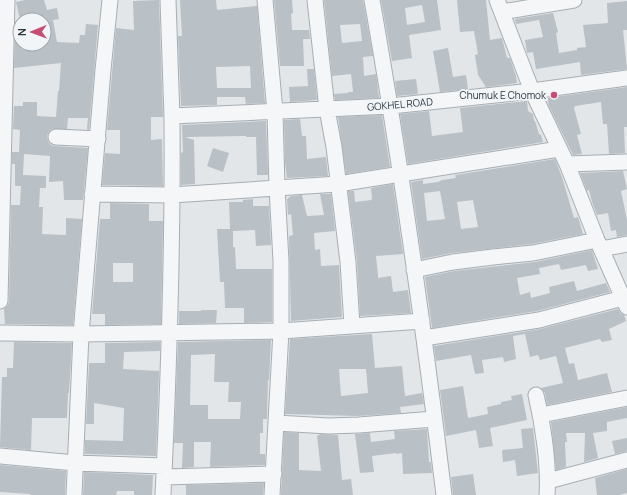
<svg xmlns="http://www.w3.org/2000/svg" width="627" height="495" viewBox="0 0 627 495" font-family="Manrope,sans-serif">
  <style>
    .building { fill: #b9c0c6; fill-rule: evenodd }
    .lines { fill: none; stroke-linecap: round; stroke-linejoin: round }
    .minor-casing { stroke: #a7aeb3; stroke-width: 17 }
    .minor { stroke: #f4f6f8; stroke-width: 15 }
    .poi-dot { fill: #c74e73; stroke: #f1f5f7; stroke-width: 1.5 }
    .labels { text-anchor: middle; stroke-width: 3.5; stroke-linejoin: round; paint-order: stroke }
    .poi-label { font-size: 10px; fill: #2b3640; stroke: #f1f5f7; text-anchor: end }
    .street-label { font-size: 10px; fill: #2b3640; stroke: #f1f5f7 }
  </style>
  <rect width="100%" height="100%" fill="#e2e6e9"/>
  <!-- building -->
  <path class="building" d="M25,0H44L47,10L57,8L59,19L53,20L57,42L79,43L80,35H85L86,24L98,25L89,130L87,129L88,118H68L67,129H52L49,132L47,136L48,141L51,145L55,146L88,148L83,200H64L63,181L49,182L50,156L24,154L23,175L46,176V188H40L39,207H43L42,234L66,235V218L82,219L73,325L5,324L4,309L8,305L9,301L11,205H20L21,186H15V164H12V152H19L20,130L13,129L14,106H23V102H37V116L56,117L58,91H59L61,63L14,68L15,30L20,29V44H44V20H20L16,2Z
    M159,0L163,117H151V140L162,139L163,186L102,185L105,153L120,154V130H107L116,28L134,30L133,1Z
    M180,0H216L217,10L257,6L265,103L246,104L245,97H217V105L181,106L178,36H182ZM250,66L251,88H217L216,67Z
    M274,0H292L293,13L291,14L292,30H309L310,39H303L304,66H280Z
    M324,0H363L373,56L363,57L364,76L376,74L379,98L335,100L334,94L348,93V92H353L351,74L332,76ZM360,24L362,41L342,43L340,25Z
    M381,0H437L441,30L409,35L412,58L392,61ZM422,5L425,22L407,25L405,8Z
    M457,0H486L490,40L502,38L507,58H510L516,76L517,83L486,87L478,75L475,55L478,54L474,31L460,32Z
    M627,1V30H623L627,69L581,75L580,62L536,69L533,52L527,53L525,40L543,37L539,20L516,24L515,19L553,13L558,32L556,33L559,53L577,50V48L586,47L583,25L608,23L607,3Z
    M448,48L453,77L466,75L468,89L440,92L433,51Z
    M307,69H314L317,100L290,102L289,87L308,86Z
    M416,79L418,94L397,96L395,81Z
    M627,87V127H624L625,153L609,154L607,124H603L601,102L575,106L574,108L581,134L577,135L582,154L573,155L549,106L547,98Z
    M527,101L528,111L533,114L534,121H535L539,134L541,135L543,142L408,164L400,114L429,111L432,136L463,132L460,108Z
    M382,115L390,167L346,174L338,117Z
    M300,119L302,136H306L307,159L326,157L328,176L287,178L285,163L284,120Z
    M266,121L268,175H257L256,137H246V136L185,137L194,140L195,184L181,185V153L183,152L182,125Z
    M213,148L229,153L223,172L207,166Z
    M555,159L562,177L574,218L578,217L583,234L532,244L452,253L422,259L411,182L423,180V184L438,182L442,180L456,178L455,175ZM440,191L445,219L427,221L424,193ZM473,200L478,227L461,229L457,202Z
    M623,171L627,189L621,191L627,220V235L617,237L616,230L611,231L608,213L597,215L592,202L589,190L587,191L580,173Z
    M393,184L403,254L376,256L378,275V278L391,276L393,292L408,290L411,313L360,316L357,261L348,191H354L355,202L371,200L372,199L371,188Z
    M320,194H331L335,231L314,233L315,250L320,249L321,266L339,265L342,317L291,321L289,236L293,235L291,214L288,215L287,199L291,196L302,195L307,216L324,215Z
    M253,199V206H269L271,245L256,246L255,230L233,231V247H235L236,269H272V322L244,323V308H225L224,282H220L217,229H230L229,202H243V200Z
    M110,203L149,204V221H163L161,324L105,325V314H92L100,219H110ZM113,263H133V282H113Z
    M592,250L598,269L588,271L586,265L561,270L559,264L539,268L540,274L517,278L520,295L530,292L531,298L550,293L549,287L574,281L577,291L606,283L610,292L537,311L432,328L425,277L454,271L535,262Z
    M618,309L621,314L624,315L626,321L609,329L612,340L602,342L600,339L565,348L569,364L574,363L578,380L607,373L612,392L547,405L545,393L541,388L563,383L556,356L540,360L538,355L530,357L525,334L513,336L516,359L504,362L503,357L482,360L484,373L475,374L471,355L436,361L434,346L540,329Z
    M201,310H217L216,323L179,324V311H201Z
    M372,334L375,368L402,366L405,396L422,393L424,404L400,407L401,413L358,416L285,414L290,339ZM339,369H366L368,393L341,396Z
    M271,340L269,380H268L267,419H263V433H260V454H265V465L210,467L211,442H194V467L182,468L183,443H174L178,342ZM215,354L214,382H229L228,402H241L240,419H208V405H190L191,355Z
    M14,342L72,343L69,393H68L67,418H32L31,450L0,447L2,377H7V368H13Z
    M160,342V351L124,352L123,369L159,371L156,456L85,454V440L123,441L124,408L94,403V424H86L89,363H105V343Z
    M463,386L468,418L488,414L487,407L501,404V402L512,400L511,396L522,394L527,420L490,428L493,446L479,448L476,430L446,436L440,390Z
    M627,407V418L607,422V431L593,433L598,458L584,462L585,433H566L567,442H565L566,467L556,470L551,422Z
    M533,428L538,473L517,476L515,460L503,462L502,450L523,448L521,429Z
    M427,429L429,462H431L432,473L403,474L402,453L396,454V453L372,456L374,472L360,473L355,434L370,433L371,442L395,439L394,431Z
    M284,432L299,433V470L321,471L317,436L320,434L338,435L342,480L351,479L353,495H281Z
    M627,438V451L615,454L612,441Z
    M0,465L66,471L65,495H30V494L0,492Z
    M627,469V493L619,495H597L595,478Z
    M84,472L153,475L152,495H134V491H117L116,495H83Z
    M473,474L476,495H453L451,477Z
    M264,483L263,495H186V485Z"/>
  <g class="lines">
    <defs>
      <path id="minor" d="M265,0L275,112L277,188L281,261V331L272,495
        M315,0L327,109L334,147L348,262L352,326
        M372,0C401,164 424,330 444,495
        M497,0L532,91L567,164L597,240L627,307
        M502,12L574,0
        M172,116L391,106L532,91L627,78
        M56,137L98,139
        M567,164L627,162
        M92,194L172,195L338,184L559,149
        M601,249L627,244
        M414,270L453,262L493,257L533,253L597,240
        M0,301L7,0
        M0,333L81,334L281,331L422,321
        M424,338L539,320L623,298
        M536,395C543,425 549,465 547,495
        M541,415L627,398
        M276,423L329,426L359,425L434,419
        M0,456L75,463L164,466
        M164,477L274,474
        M548,481L627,460
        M74,495L81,334L103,70L110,0
        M163,495C169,369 173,243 172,118C171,78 169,39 168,0"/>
    </defs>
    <!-- minor casing -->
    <use href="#minor" class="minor-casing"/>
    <!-- minor -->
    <use href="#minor" class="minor"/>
  </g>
  <!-- markers -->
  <circle class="poi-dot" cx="554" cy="95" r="4"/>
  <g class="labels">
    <!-- poi labels -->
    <g class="poi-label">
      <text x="546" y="99">Chumuk E Chomok</text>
    </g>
    <!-- street labels -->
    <g class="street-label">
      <text transform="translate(400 104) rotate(-5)" y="4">GOKHEL ROAD</text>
    </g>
  </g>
  <!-- north arrow -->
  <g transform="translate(32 32) rotate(269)"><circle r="19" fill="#f1f5f7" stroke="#a2a9ae"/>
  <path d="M0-3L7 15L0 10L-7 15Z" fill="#c74e73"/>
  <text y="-6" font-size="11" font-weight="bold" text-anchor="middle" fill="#2b3640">N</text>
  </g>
</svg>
